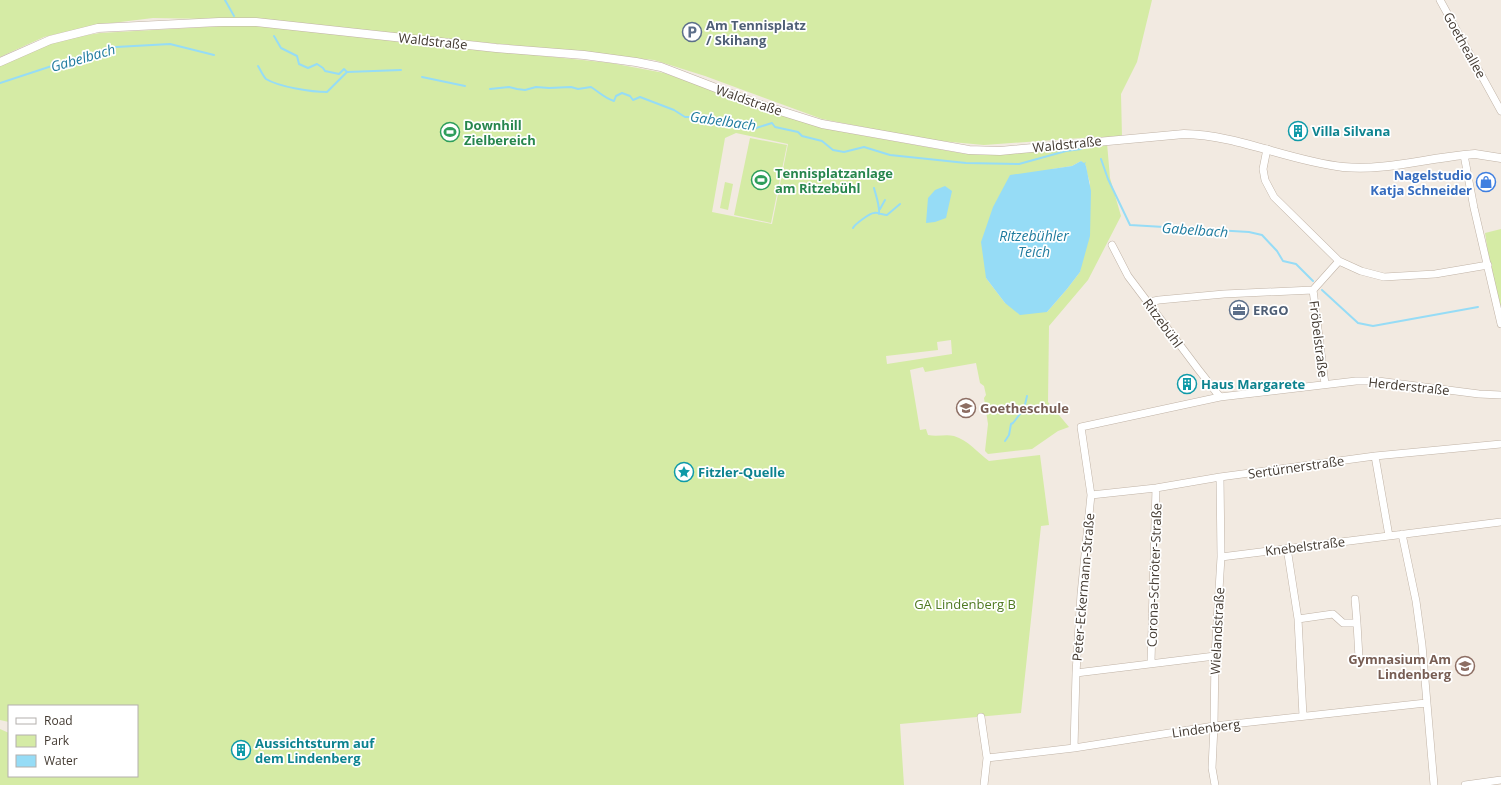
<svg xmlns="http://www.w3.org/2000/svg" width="1501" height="785" viewBox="0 0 1501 785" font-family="'Open Sans',sans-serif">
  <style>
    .green { fill: #d5eba5; fill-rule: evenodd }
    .water { fill: #96dcf6 }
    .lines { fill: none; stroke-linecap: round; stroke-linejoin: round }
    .stream { stroke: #96dcf6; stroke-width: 2 }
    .minor-casing { stroke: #c0b3a6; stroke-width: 8 }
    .tertiary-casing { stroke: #c0b3a6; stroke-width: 9 }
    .minor { stroke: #fff; stroke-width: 7 }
    .tertiary { stroke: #fff; stroke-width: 8 }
    .labels { text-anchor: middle; stroke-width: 3.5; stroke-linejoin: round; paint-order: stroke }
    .service-label { font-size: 13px; font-weight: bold; fill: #4e5e75; stroke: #fff; text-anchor: start }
    .street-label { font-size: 13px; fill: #433a31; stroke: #fff }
    .leisure-label { font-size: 13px; font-weight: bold; fill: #27864d; stroke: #fff; text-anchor: start }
    .culture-label { font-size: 13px; font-weight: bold; fill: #0d838f; stroke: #fff; text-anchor: start }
    .shop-label { font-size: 13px; font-weight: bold; fill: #366cbe; stroke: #fff; text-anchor: end }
    .education-label { font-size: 13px; font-weight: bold; fill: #785e54; stroke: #fff; text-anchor: start }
    .park-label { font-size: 13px; fill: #4f7921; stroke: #fff }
    .water-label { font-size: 14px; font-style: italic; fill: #1f7b9e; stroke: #fff }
  </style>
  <rect width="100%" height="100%" fill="#f2eae1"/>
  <!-- green -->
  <path class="green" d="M0,0H1152L1137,62L1121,94L1122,137H1096L984,145L930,140L822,119L705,76L654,60L266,20L153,18L96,25L44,37L0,57Z
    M224,26H259L611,63L664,73L794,119L838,131L966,154L1000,155L1107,143L1110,178L1121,216L1088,280L1049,326L1048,402L1069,427L1058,431L1032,449L988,454L985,451L988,424L984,398L986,395L984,386L980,383L976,363L925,372L923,367L910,370L920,430L926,429L928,435C937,437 946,434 954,436C968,440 978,453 989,461L1040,455L1049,525L1041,526L1021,713L900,724L904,785H0V729L9,733V776H137V706H9V722L0,720V66L42,46L81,36L100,33ZM736,133L788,144L772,224L712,212L725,138ZM1081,161L1086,166L1087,173L1090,183L1080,272L1067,289L1047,312L1005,303L986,278L1052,169L1072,166ZM951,340L952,354L887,364L886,356L938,350L937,342Z
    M750,138L787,145L771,223L734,215Z
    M725,182L733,184L728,210L720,208Z
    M1501,229V309L1489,259L1485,233Z"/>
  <!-- water -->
  <path class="water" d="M1081,161L1084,163L1086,162L1085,164L1086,166L1091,191L1090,236L1080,272L1067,289L1047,312L1020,315L1005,303L986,278L981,242L993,207L1010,175L1072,166Z
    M945,186L952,191L946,218L935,222L926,223L928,198L935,190Z"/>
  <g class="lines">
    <!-- stream -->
    <path class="stream" d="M225,0L234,16
      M274,36L281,48L297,56L299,64L308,68L317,64L323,68L325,71L339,74L344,69L347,72
      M258,66C260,69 263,76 266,79C279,87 312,92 327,92L347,72L401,70
      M422,77L465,86
      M0,83L70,60L116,47L170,44L214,55
      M490,89L509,87L517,89L525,90L536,87L549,88L571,87L578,89L591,87C599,92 604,98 614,101L616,96L622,93L630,96L633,100L640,97L674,110L685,117H696L716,122L756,128L772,123L775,127L798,132L802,136L822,141L833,150L844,152L864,147L890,155L966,163L1019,164L1066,151L1081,149
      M1101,159L1108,179L1130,225L1249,232L1262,235L1277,251L1283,261L1296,264L1313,281
      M874,188C876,196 880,206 879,214
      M880,209L885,200
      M853,228C855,224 870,213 874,213C878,212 883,215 887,215L900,204
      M1322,290L1358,323L1373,326L1478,307
      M1005,441L1009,435L1011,424L1013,423L1024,409L1027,396"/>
    <defs>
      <path id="minor" d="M1440,0L1501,111
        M1267,149L1263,169L1265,180L1274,197L1339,261L1361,271L1384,277L1435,274L1488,265
        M1464,155L1474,208L1501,324
        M1112,245L1128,276L1198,369L1220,397
        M1313,290L1339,261
        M1149,302L1159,300L1224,294L1313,290L1325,384
        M1375,456L1389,536
        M1091,495L1156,488L1220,477L1375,456L1501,444
        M1402,534L1416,601L1422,645L1434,785
        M1287,548L1298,619L1303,716
        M1221,557L1501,522
        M1355,599L1357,623
        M1298,619L1333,614L1343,623H1357L1359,658
        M1151,662L1156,488
        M1076,673L1215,656
        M981,717L987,758
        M1074,748L1076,673L1081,594L1091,495L1081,427L1220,397L1356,381H1378L1479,394L1501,395
        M984,785L987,758L1074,748L1214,726L1426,703
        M1215,785L1212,768L1214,726L1215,656L1221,557L1220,477
        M1465,785L1501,780"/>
      <path id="tertiary" d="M0,62L50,40L98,28L219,22H256L496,48L584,55L636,62L661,67L755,103L822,124L969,150L1000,151L1184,134C1238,135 1289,161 1343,167C1384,171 1423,159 1464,155L1475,154L1501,158"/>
    </defs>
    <!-- minor casing -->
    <use href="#minor" class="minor-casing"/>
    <!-- tertiary casing -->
    <use href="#tertiary" class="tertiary-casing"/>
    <!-- minor -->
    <use href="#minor" class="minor"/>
    <!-- tertiary -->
    <use href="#tertiary" class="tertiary"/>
  </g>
  <!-- icons -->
  <defs>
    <symbol id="parking-ring" viewBox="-11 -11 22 22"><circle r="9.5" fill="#fff" stroke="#5c6f8a" stroke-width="1.5"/><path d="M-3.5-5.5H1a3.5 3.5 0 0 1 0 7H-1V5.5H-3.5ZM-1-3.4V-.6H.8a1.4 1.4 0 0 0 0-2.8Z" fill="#5c6f8a"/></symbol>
    <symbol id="building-ring" viewBox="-11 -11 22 22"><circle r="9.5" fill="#fff" stroke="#0f9aa8" stroke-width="1.5"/><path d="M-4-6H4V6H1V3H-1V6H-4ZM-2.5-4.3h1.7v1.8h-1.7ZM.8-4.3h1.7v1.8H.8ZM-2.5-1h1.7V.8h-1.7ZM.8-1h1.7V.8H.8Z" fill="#0f9aa8"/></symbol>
    <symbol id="stadium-ring" viewBox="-11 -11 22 22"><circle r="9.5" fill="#fff" stroke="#2e9e5b" stroke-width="1.5"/><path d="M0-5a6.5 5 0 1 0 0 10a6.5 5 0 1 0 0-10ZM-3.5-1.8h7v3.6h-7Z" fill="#2e9e5b"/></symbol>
    <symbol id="shop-ring" viewBox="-11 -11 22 22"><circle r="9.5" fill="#fff" stroke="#3f7fe0" stroke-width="1.5"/><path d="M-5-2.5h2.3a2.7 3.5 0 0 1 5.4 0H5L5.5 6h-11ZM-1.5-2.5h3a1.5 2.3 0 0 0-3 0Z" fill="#3f7fe0"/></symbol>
    <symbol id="office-ring" viewBox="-11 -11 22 22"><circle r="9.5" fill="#fff" stroke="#5c6f8a" stroke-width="1.5"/><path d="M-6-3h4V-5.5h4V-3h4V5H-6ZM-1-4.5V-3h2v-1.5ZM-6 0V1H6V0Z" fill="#5c6f8a"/></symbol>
    <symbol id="school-ring" viewBox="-11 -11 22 22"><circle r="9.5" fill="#fff" stroke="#8d6e63" stroke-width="1.5"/><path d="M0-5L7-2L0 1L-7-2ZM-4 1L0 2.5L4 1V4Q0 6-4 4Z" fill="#8d6e63"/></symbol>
    <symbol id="sight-ring" viewBox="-11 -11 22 22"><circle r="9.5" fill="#fff" stroke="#0f9aa8" stroke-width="1.5"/><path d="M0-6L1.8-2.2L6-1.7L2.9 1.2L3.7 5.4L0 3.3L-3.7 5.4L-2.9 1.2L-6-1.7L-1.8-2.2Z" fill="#0f9aa8"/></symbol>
  </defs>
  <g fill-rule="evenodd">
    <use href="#parking-ring" x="681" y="21" width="22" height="22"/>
    <use href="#building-ring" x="1287" y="120" width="22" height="22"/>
    <use href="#stadium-ring" x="439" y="121" width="22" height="22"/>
    <use href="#stadium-ring" x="750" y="169" width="22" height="22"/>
    <use href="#shop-ring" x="1475" y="171" width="22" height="22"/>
    <use href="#office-ring" x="1228" y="299" width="22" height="22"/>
    <use href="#building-ring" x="1176" y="373" width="22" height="22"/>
    <use href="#school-ring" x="955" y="397" width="22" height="22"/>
    <use href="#sight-ring" x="673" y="461" width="22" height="22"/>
    <use href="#school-ring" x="1454" y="655" width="22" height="22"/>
    <use href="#building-ring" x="230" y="739" width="22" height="22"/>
  </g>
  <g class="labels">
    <!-- service labels -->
    <g class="service-label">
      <text x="706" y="30">Am Tennisplatz<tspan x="706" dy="15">/ Skihang</tspan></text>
      <text x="1253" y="315">ERGO</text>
    </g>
    <!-- street labels -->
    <g class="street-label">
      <text transform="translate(433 41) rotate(6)" y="5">Waldstraße</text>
      <text transform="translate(1465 45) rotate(61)" y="5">Goetheallee</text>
      <text transform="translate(749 100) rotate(19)" y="5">Waldstraße</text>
      <text transform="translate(1067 144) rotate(-6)" y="5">Waldstraße</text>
      <text transform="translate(1163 323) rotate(54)" y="5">Ritzebühl</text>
      <text transform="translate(1319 339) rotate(83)" y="5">Fröbelstraße</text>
      <text transform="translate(1409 386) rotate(6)" y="5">Herderstraße</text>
      <text transform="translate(1296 467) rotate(-8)" y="5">Sertürnerstraße</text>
      <text transform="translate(1305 546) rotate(-7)" y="5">Knebelstraße</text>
      <text transform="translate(1154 575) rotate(-88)" y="5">Corona-Schröter-Straße</text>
      <text transform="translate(1083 587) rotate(-85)" y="5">Peter-Eckermann-Straße</text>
      <text transform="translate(1217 631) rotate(-87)" y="5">Wielandstraße</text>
      <text transform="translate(1206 728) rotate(-8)" y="5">Lindenberg</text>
    </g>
    <!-- leisure labels -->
    <g class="leisure-label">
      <text x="464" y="130">Downhill<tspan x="464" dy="15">Zielbereich</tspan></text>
      <text x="775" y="178">Tennisplatzanlage<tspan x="775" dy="15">am Ritzebühl</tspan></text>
    </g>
    <!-- culture labels -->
    <g class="culture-label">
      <text x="1312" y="136">Villa Silvana</text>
      <text x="1201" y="389">Haus Margarete</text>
      <text x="698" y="477">Fitzler-Quelle</text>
      <text x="255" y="748">Aussichtsturm auf<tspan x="255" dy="15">dem Lindenberg</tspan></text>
    </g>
    <!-- shop labels -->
    <g class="shop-label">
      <text x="1472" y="180">Nagelstudio<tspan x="1472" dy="15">Katja Schneider</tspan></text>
    </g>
    <!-- education labels -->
    <g class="education-label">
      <text x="980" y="413">Goetheschule</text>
      <text x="1451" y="664" text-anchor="end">Gymnasium Am<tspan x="1451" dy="15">Lindenberg</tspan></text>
    </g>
    <!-- park labels -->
    <g class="park-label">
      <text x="965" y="609">GA Lindenberg B</text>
    </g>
    <!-- water labels -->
    <g class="water-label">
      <text transform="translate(83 58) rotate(-16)" y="5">Gabelbach</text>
      <text transform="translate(723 121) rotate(8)" y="5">Gabelbach</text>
      <text transform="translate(1195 230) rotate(4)" y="5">Gabelbach</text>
      <text x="1034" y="241">Ritzebühler<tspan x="1034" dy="16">Teich</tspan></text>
    </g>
  </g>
  <!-- legend -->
  <rect x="8" y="705" width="130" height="72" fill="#ffffff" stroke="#b4b0ad"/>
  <rect x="16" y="718" width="20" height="6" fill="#ffffff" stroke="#b4b0ad"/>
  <text x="44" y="725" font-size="12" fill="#433a31">Road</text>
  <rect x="16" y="735" width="20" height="12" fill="#d5eba5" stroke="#b4b0ad"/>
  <text x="44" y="745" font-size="12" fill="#433a31">Park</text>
  <rect x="16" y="755" width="20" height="12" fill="#96dcf6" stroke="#b4b0ad"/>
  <text x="44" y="765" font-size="12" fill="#433a31">Water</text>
</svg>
